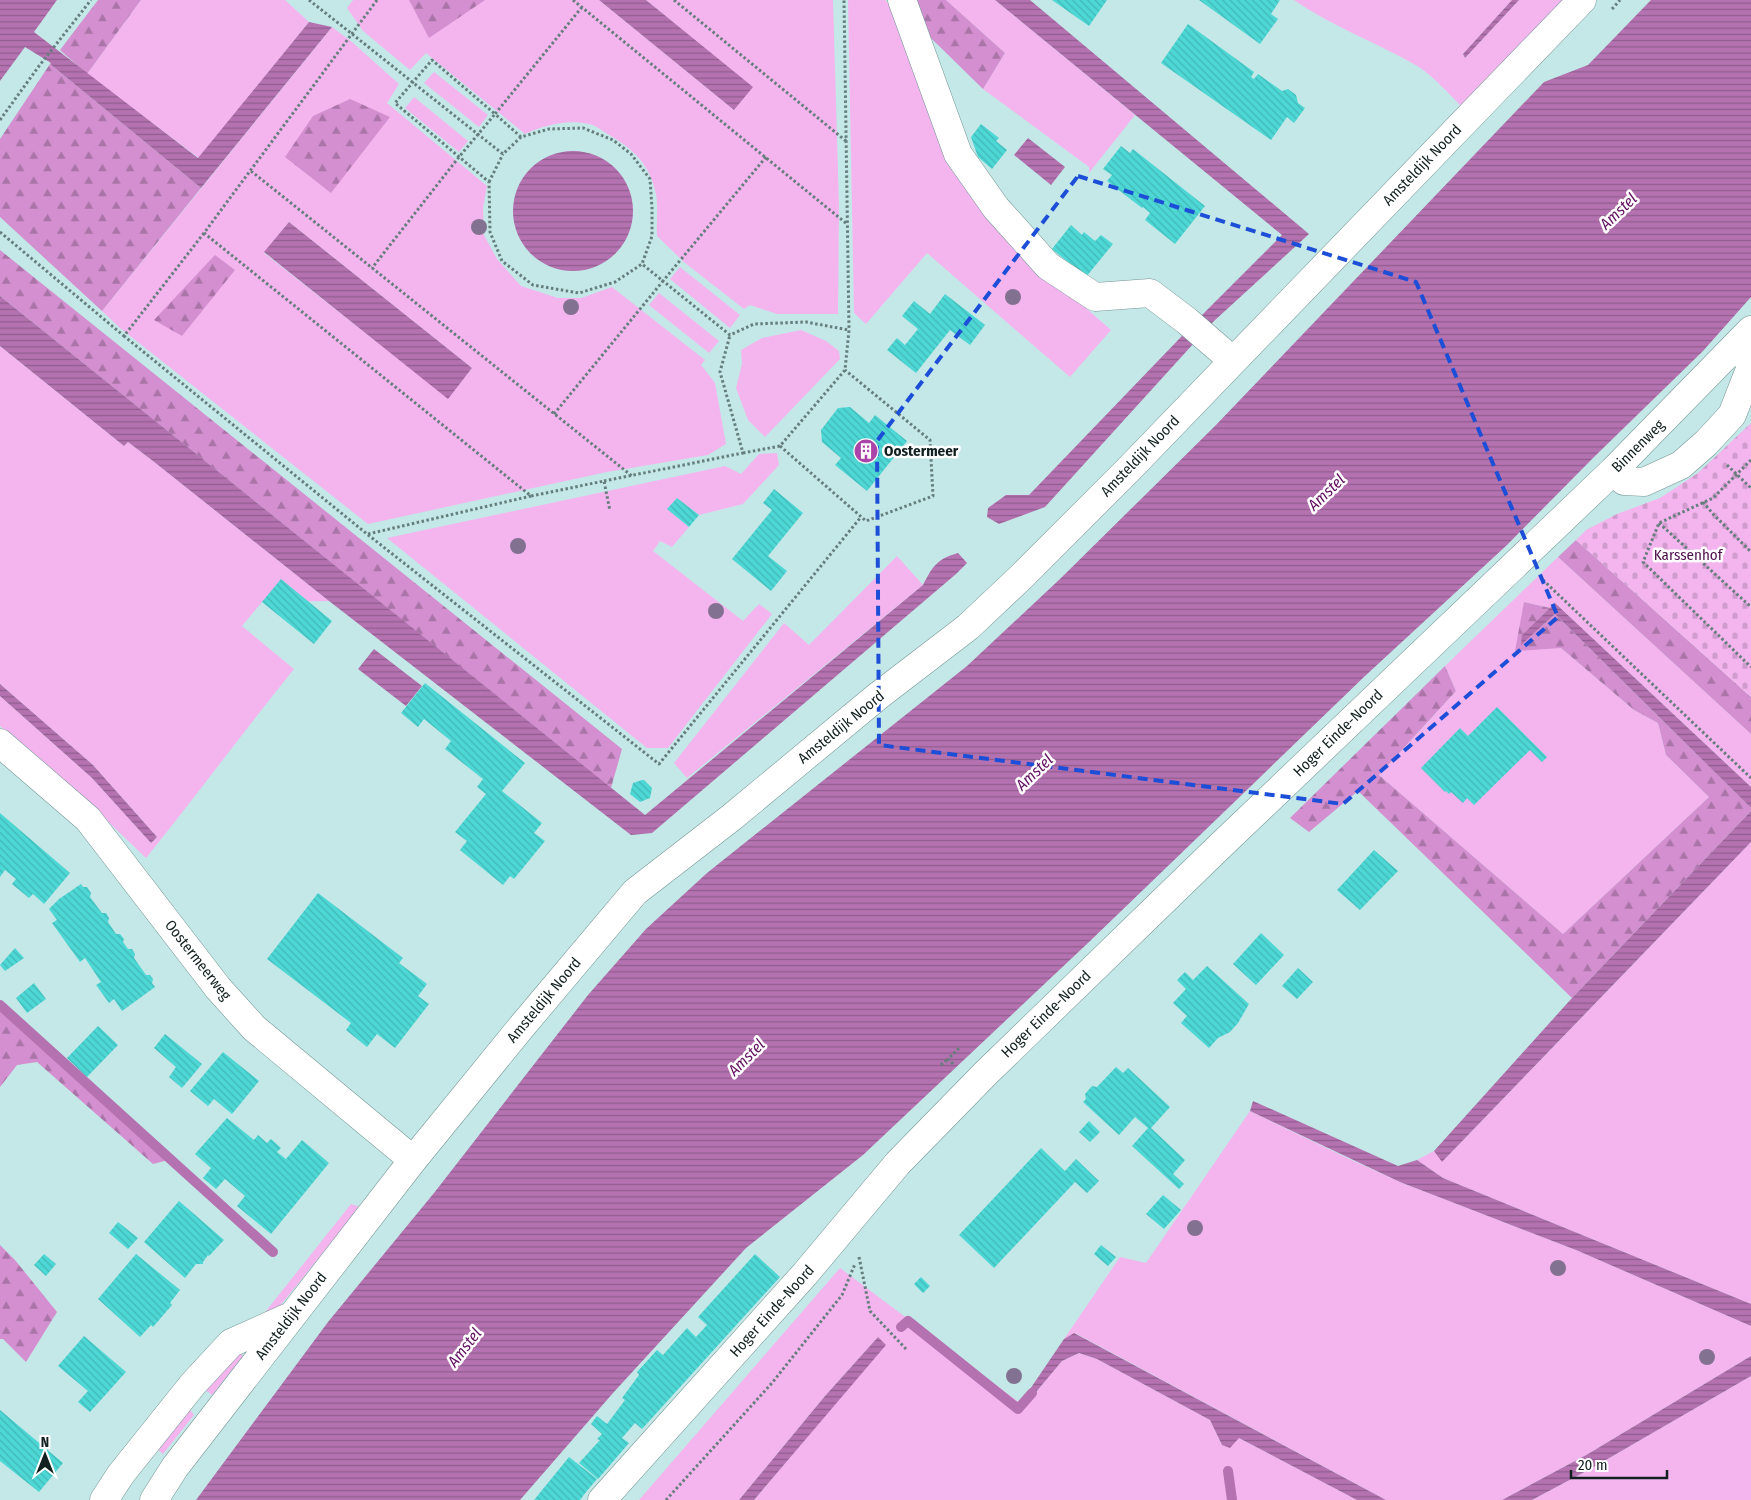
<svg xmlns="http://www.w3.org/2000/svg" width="1751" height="1500" viewBox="0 0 1751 1500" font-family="'Fira Sans Condensed',sans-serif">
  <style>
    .green { fill: #f4b5ef; fill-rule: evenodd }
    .forest { fill: url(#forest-firs) }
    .cemetery { fill: url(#cemetery-stones) }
    .water { fill: url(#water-rules) }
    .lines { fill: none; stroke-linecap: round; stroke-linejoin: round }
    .stream { stroke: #b472b0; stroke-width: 10 }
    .building { fill: url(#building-back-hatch) }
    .minor-casing { stroke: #749695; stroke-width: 29 }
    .path { stroke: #657e7d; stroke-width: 3; stroke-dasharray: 2.5 2.5; stroke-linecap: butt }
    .minor { stroke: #fff; stroke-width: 28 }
    .tree { fill: #837191 }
    .marked { fill: none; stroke: #1d4ed8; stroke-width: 4; stroke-dasharray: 10 6; stroke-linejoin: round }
    .labels { text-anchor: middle; stroke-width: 5; stroke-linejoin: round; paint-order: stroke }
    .street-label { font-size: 15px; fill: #122020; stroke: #fff }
    .poi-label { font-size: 15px; font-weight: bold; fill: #122020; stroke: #fff; text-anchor: start }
    .park-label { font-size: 15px; fill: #4d0f4b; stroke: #fff }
    .water-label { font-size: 16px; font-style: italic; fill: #631161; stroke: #fff }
  </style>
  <defs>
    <pattern id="forest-firs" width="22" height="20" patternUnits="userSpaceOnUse" patternTransform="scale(1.25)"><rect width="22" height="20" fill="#d38fcf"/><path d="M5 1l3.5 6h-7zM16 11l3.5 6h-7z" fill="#aa74a8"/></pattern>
    <pattern id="cemetery-stones" width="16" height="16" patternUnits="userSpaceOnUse" patternTransform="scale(1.25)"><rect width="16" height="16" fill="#f4b5ef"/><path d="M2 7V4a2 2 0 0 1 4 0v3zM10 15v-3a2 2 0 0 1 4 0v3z" fill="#d09bcd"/></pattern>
    <pattern id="water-rules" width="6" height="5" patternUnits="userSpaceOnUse" patternTransform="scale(1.25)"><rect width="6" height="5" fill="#b472b0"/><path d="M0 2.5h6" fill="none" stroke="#915d8f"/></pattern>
    <pattern id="building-back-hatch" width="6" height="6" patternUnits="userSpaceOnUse" patternTransform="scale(1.25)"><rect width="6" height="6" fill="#4dd7d5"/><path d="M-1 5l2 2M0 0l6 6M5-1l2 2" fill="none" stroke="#42b8b7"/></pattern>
  </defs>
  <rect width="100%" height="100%" fill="#c4e8e7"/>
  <!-- green -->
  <path class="green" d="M141,0H285L309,22L199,158L87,74Z
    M353,0H599L734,110L752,87L646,0H833L839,206L838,314H777L750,305L744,309L685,263L657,236C656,220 659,205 655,190C648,161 630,147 606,133C601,130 595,125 589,124C567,119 545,125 525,134L426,53L410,70L363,31L347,8Z
    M848,0H885L896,11L1031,260L1111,330L1070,377L927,253L866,324L854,313Z
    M946,0H995L1135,115L1089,173V167L983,89L1005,53Z
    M1294,0H1512L1463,54L1465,58L1519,0H1563L1461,106C1448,93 1434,77 1419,67C1378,43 1333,27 1294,0Z
    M332,27L352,42L399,84L387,103L487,186L483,208L484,235L497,259L521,286L558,298H581L612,287L705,360L701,365L715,383L726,444L708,455L607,472L368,524L120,328L102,311ZM289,222L472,368L448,398L264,253Z
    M434,72L488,115L479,127L424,83Z
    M414,97L468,141L459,152L405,108Z
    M680,267L740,315L730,328L670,279Z
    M659,293L719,341L709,353L649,305Z
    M801,330L826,341L839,351L840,359L765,437L748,420L736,388L742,364L741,350L762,338Z
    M0,346L124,446L128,442L153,461L329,601L262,602L242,626L294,669C244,731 196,796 146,858L98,812L0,726V696L92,778L151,843L157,837L93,765L0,684Z
    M777,453L779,465L743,504L699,515L677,498L668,509L689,527L672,547L660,541L653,551L743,621L759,604L772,614L668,748H647L387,538L725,466L741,474L759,454Z
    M897,556L923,585L687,778L674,763L784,623L809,645Z
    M1558,557L1751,734V787L1555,603L1550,608L1524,602L1561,648L1634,710L1658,723L1666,755L1709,797L1563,934L1379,775L1456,691L1445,666Z
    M1751,842V1304L1443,1178L1417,1160L1434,1151L1443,1161Z
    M1250,1111L1347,1158L1400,1182L1576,1250L1751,1326V1356L1588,1454L1502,1500H1386L1075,1333L1064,1339L1120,1257L1146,1263Z
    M351,1204L360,1207L275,1312L266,1311Z
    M840,1268L1020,1403L1026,1395L1031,1398L1062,1361L1079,1353L1097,1359L1210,1420L1222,1445L1239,1438L1357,1500H754L885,1345L878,1337L825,1396L739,1500H639Z
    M237,1348L243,1356L212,1395L204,1389Z
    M1751,1376V1500H1532L1592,1468Z
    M188,1407L194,1415L163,1454L155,1447Z"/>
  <!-- forest -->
  <path class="forest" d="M98,0H141L87,74L60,50Z
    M409,0H485L429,38Z
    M892,0H946L1005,53L983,89Z
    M50,64L201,188L102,311L0,217V139Z
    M350,99L390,117L331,193L285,157L313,116Z
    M0,250L622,749L611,788L0,296Z
    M215,255L235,270L182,336L154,320Z
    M1576,540L1751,697V734L1558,557Z
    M1524,602L1550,608L1522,635V644L1555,614L1751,808V811L1572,998L1358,791L1309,832L1290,818L1445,666L1456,691L1379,775L1563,934L1709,797L1666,755L1658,723L1634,710L1561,648L1515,651Z
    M0,1006L168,1160L153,1164L37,1062L17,1065L0,1087Z
    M0,1245L15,1260L57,1312L26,1362L3,1339H0Z"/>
  <!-- cemetery -->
  <path class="cemetery" d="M1751,423V697L1576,540L1586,530L1617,514L1660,498L1698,473Z"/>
  <!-- water -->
  <path class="water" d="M0,0H57L34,32L198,158L309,22L332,27L201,188L50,64L51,63L25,47L0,81Z
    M599,0H646L753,87L734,110Z
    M995,0H1030L1309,234L1214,321L1045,507L999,524L987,517L988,508L1006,495H1029L1205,312L1282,235Z
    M1512,0H1519L1465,58L1463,54Z
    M1651,0H1751V297L1703,351L1594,457L1507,545L1365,676L1089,942L863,1155L746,1248L613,1393L520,1500H196L328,1322L434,1193L588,995L646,929L707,873L967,666L1061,578L1215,426L1544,82L1588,65Z
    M1028,138L1065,167L1051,185L1014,155Z
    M513 211a60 60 0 1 1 120 0a60 60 0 1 1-120 0Z
    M289,222L472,368L448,399L264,252Z
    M0,296L645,815L923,585C933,566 937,559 958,553L967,563L956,574L652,833L631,835L329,601L153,461L128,442L124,446L0,346Z
    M1555,603L1751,787V808L1555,614L1521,645L1522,635Z
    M374,649L422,686L406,706L358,669Z
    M0,684L93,765L157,837L151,843L92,778L0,696Z
    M1751,811V842L1442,1162L1434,1151L1572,998Z
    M1253,1101L1398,1166L1417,1160L1443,1178L1751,1304V1326L1576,1250L1400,1182L1250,1111Z
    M1074,1333L1386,1500H1357L1239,1438L1230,1448L1222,1445L1210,1420L1097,1359L1079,1353L1062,1361L1031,1398L1026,1395L1064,1339Z
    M878,1337L886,1345L754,1500H739L825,1396Z
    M1751,1356V1376L1592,1468L1532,1500H1502L1588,1454Z"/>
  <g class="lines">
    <!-- stream -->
    <path class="stream" d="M0,1005L273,1252
      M901,1327L908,1321L1018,1409L1032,1393
      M1228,1471L1232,1500"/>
  </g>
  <!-- building -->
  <path class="building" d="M1052,0H1107L1089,26Z
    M1199,0H1280L1271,14L1278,19L1260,44Z
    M1188,24L1254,72L1251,77L1254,79L1258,74L1282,91L1288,89L1296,95L1298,103L1305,108L1294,123L1287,117L1271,140L1161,63Z
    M981,124L999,138L996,141L1007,150L992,169L978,157L971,137Z
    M1121,146L1130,153L1133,149L1205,206L1175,244L1145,220L1150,213L1143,207L1142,208L1107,181L1112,175L1103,169Z
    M1071,225L1082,235L1084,232L1095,241L1101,235L1113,244L1086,277L1052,249Z
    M945,294L985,325L970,345L950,330L916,373L887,350L897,338L905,345L918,329L902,316L914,301L930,314Z
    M850,407L869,423L875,415L907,441L867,491L835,465L841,458L822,442L821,430L838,408Z
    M774,489L803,513L768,556L787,571L771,591L732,559L772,510L763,503Z
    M677,498L699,515L689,527L667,509Z
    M281,579L332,621L314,644L262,602Z
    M425,683L525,763L502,791L542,823L534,833L545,841L514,879L510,876L503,885L460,850L467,841L455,832L486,794L477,787L483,779L445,749L451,741L424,719L418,727L401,713Z
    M1497,707L1547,757L1542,762L1530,750L1474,805L1467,798L1463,803L1451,792L1449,794L1446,791L1445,792L1421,768L1460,728L1468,736Z
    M642,780H644L652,788L650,798L640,802L630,794L633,783Z
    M0,813L70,873L44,904L33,894L29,898L12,884L16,879L5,870L0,877Z
    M1374,850L1398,871L1360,910L1337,890Z
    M81,884L83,887H87L91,893L90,897L102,913H106L109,918L108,922L116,934H120L124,939L123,942L128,949H132L135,954L134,958L146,975H150L153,979L152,983L155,987L122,1011L114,999L109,1003L96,985L101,982L85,958L80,962L52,923L57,920L49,909L59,899Z
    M318,893L403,958L399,963L427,984L418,996L429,1004L395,1048L377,1034L367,1047L346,1030L351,1023L267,959Z
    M1261,933L1284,955L1256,985L1233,964Z
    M15,948L24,958L5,971L0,965Z
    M1207,966L1249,1004L1238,1023L1230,1032L1218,1038L1209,1048L1181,1023L1187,1016L1173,1003L1186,989L1177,980L1185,972L1193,980Z
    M1298,968L1313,982L1297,999L1282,986Z
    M34,983L46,999L27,1013L16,998Z
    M98,1026L118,1045L87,1077L67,1058Z
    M165,1034L202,1064L182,1088L169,1077L176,1067L154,1048Z
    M223,1052L259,1081L232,1114L214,1099L208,1106L190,1091Z
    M1116,1067L1123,1073L1128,1068L1170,1107L1151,1128L1185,1160L1173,1174L1184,1184L1179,1189L1132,1146L1148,1128L1135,1117L1119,1135L1083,1102L1086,1099L1085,1094L1092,1086L1097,1087Z
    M227,1118L254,1140L258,1135L267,1143L271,1139L281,1148L277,1152L286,1159L302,1140L329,1163L271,1234L237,1206L245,1196L225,1179L216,1189L203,1178L211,1168L195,1154Z
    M1089,1121L1100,1132L1090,1142L1079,1132Z
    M1041,1148L1065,1171L1076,1159L1099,1181L1087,1193L1075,1182L994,1268L959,1235Z
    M1163,1195L1181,1210L1164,1229L1146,1214Z
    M179,1201L224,1240L209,1256L208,1255L203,1262V1264H196L185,1278L144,1242Z
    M118,1222L138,1238L128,1249L109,1233Z
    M1101,1245L1116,1257L1108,1266L1094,1254Z
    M44,1254L56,1264L46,1276L34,1265Z
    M136,1254L180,1290L170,1303L172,1305L153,1327L151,1325L140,1337L98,1299Z
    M755,1254L780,1277L642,1429L635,1423L622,1438L629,1443L598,1479L579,1463L600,1440L597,1439L602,1434L591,1424L597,1416L607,1424L625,1400L622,1398L639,1375L637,1372L657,1350L663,1355L687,1328L696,1337L707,1325L698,1317Z
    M921,1277L930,1286L923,1293L914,1284Z
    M84,1336L126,1372L90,1412L78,1402L88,1391L58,1366Z
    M0,1410L63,1463L39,1492L0,1461Z
    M569,1457L597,1479L586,1492L580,1500H534Z"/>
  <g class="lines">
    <defs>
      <path id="minor" d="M902,0L958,154L996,208L1048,266L1095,297L1150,293L1187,321L1232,360
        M1613,471L1624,481L1644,482L1681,465L1706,443L1732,415L1750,369L1748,354L1738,344
        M0,743L88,819L218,988L254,1028L413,1160
        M104,1500L121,1474L193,1384L231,1343L289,1317
        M154,1500L175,1467L413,1160L523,1025L635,892L732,817L878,696L968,627L1021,577L1129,469L1582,0
        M602,1500L805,1274L898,1163L986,1073L1217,849L1613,471L1751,330"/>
    </defs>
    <!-- minor casing -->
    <use href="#minor" class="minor-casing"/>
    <!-- path -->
    <path class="path" d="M309,0C374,51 438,103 503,154L521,137L549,129L583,128L613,140L631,154L650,179L652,208V236L642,264L615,282L579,293L533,285L502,261L490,232L489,182L395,103L432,60L495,114L459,157L372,268
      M377,0L204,233L531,496L604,481L610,511
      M573,0L847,224
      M674,0L846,141
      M1612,9L1620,0
      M0,120L39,66L91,0
      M521,137L495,114L582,7
      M766,157L663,281L730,335L754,324L806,322L849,330
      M251,171L632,476
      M489,182L503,154
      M0,232L124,336
      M204,233L124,336L367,534L659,764L861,517
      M554,414L663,281L642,264
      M780,446L866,521L933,496L930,440L845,370
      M743,453L780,446L845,370L849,330L844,0
      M1751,460L1713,498L1659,523L1643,562L1751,667
      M1727,465L1751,488
      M604,481L743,453L720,372L730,335
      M1703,502L1714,515L1751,552
      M1659,523L1751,607
      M368,534L531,496
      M1543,580L1751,778
      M953,1064L948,1059L960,1047
      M941,1065L948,1059
      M859,1257L870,1311L906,1349
      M666,1500L772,1383L842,1295L855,1264"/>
    <!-- minor -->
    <use href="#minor" class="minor"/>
  </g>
  <!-- trees -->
  <g class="tree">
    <circle cx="479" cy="227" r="8"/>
    <circle cx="1013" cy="297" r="8"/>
    <circle cx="571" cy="307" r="8"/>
    <circle cx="518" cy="546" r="8"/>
    <circle cx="716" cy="611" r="8"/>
    <circle cx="1195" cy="1228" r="8"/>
    <circle cx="1558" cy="1268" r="8"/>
    <circle cx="1707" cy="1357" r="8"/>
    <circle cx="1014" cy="1376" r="8"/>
  </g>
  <!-- marked area -->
  <path class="marked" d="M1078,176L1416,282L1558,617L1343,804L879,745L877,441Z"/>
  <!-- icons -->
  <defs>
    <symbol id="building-disc" viewBox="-11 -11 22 22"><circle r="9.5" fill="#ab44a8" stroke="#fff"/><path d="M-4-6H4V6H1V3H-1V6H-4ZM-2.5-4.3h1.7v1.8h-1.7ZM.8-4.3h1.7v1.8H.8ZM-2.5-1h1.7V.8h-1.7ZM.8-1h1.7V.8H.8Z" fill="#fff"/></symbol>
  </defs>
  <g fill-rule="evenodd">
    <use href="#building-disc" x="852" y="437" width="28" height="28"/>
  </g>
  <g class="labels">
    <!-- street labels -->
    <g class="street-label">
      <text transform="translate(1422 165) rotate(-46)" y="5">Amsteldijk Noord</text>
      <text transform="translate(1638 446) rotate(-45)" y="5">Binnenweg</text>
      <text transform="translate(1140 456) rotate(-46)" y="5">Amsteldijk Noord</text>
      <text transform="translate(841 727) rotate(-39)" y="5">Amsteldijk Noord</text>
      <text transform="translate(1338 733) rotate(-44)" y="5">Hoger Einde-Noord</text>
      <text transform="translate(198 960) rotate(52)" y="5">Oostermeerweg</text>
      <text transform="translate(544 1000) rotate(-50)" y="5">Amsteldijk Noord</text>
      <text transform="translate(1046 1014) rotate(-44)" y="5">Hoger Einde-Noord</text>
      <text transform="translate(772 1311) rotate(-48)" y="5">Hoger Einde-Noord</text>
      <text transform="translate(291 1316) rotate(-52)" y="5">Amsteldijk Noord</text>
    </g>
    <!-- poi labels -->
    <g class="poi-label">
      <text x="884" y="456">Oostermeer</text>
    </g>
    <!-- park labels -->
    <g class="park-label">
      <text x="1688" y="560">Karssenhof</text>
    </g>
    <!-- water labels -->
    <g class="water-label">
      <text transform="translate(1618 211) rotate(-44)" y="6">Amstel</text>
      <text transform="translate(1326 492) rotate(-44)" y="6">Amstel</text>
      <text transform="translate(1034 772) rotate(-44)" y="6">Amstel</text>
      <text transform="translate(746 1057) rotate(-45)" y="6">Amstel</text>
      <text transform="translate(464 1347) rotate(-52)" y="6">Amstel</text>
    </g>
  </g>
  <!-- north arrow -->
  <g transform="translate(45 1455)" stroke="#ffffff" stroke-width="4" paint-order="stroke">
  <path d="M0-4L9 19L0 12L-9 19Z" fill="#122020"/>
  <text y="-8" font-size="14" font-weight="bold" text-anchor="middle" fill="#122020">N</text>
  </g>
  <!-- scale -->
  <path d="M1571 1470v8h96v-8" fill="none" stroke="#122020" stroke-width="2.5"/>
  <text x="1578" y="1470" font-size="15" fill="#122020" stroke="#ffffff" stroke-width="4" paint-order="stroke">20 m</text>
</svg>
